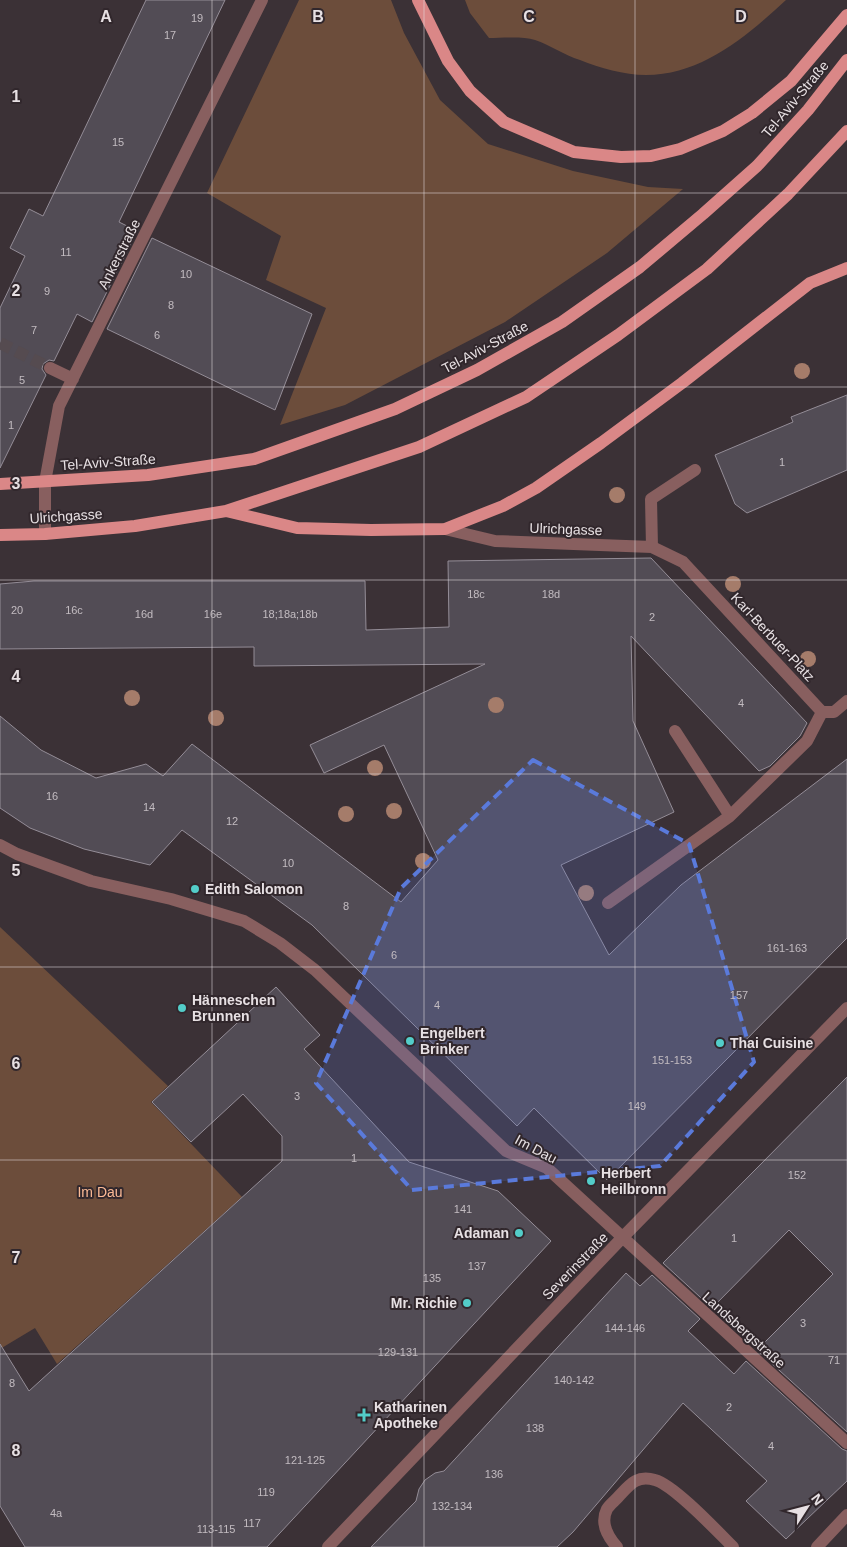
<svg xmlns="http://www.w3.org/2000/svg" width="847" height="1547" viewBox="0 0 847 1547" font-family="Helvetica,sans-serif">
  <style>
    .green { fill: #6c4d3b }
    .building { fill: #524c55; stroke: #948d97 }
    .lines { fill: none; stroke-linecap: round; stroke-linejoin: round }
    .minor-tunnel { stroke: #554b50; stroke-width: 12; stroke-dasharray: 12 6; stroke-linecap: butt }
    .minor { stroke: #885f5f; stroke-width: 12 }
    .major { stroke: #da8787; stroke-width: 12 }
    .tree { fill: #a57c6a }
    .marked { fill: #5a7adb; fill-opacity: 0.2; stroke: #5a7adb; stroke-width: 4; stroke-dasharray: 10 6; stroke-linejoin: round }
    .grid { fill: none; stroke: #e7e0e3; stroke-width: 1; stroke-opacity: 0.55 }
    .poi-dot { fill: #53cdc9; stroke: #31272c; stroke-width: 2 }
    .labels { text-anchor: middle; stroke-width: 4; stroke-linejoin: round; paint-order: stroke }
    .number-label { font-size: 11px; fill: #c2bbc0 }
    .street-label { font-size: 14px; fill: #e7e0e3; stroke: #31272c }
    .poi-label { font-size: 14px; font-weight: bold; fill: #e7e0e3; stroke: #31272c; text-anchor: start }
    .park-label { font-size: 14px; fill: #fcba95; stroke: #31272c }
    .grid-label { font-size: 16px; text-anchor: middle; font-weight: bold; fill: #e7e0e3; stroke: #31272c; stroke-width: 4; stroke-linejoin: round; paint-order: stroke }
  </style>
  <rect width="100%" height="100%" fill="#3b3136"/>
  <!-- green -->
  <path class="green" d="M299,0H391L404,33L440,100L488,144L573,171L648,187L683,189L607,253L505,322L345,405L280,425L326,308L266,280L281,236L207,193Z
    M465,0H786C747,36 702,75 646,75C624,75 600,68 580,60C564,55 550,45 535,40C523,36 502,38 489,38L470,13Z
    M0,927L168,1086L151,1102L242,1197L57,1364L35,1328L0,1349Z"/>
  <!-- building -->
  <path class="building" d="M146,0H225L119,222L137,231L92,322L77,314L54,361L49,360L43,364L42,369L46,375L0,468V308L25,256L10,248L29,209L43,216Z
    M152,238L312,314L275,410L107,329Z
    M847,395V470L747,513L735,504L715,455L793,422L791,417Z
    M651,558L807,723L800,736L770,766L759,771L631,636L633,721L674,812L561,865L609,955L681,885L847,759V938L607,1180L534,1108L517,1126L312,925L182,830L150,865L84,849L30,828L0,808V716L41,750L96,778L146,764L163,776L192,744L401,902L438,860L384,745L324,773L310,745L485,664L254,666V647L0,649V584L34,581H365L366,630L449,627L448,561Z
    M276,987L320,1035L304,1049L409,1162L498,1191L551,1241L267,1547H25L0,1506V1344L29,1391L282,1161V1136L243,1094L191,1142L152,1102Z
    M847,1077V1432L757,1350L833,1274L789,1230L712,1308L663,1263Z
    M626,1273L640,1286L652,1275L700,1319L688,1331L734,1374L746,1361L842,1449L847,1451V1481L786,1539L746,1501L767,1481L683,1403L573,1532L557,1547H371L416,1501L419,1489L425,1480L435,1473L444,1471Z"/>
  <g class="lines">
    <!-- minor-tunnel -->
    <path class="minor-tunnel" d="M0,343L50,368"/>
    <!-- minor -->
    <path class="minor" d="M50,368L73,379
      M445,529L495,541L652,547L683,562L822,712H834L847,701
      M45,534V482L59,406L262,0
      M652,547L651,499L695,470
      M675,731L730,816
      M0,845L17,854L91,881L171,899L244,921L280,943L315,970L506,1151L547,1168L847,1443
      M608,903L730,816L807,741L822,712
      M328,1547L622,1238L847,1008
      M617,1547C608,1537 600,1523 607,1509C610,1504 616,1500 620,1495C631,1483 638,1475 655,1480C674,1485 717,1531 733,1547
      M817,1547L847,1515"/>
    <!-- major -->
    <path class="major" d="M418,0L448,61L470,91L504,122L574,152L621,157L651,156L680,149L723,131L752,113L791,81L847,15
      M0,484L148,475L254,459L395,409L477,370L562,322L640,267L703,214L757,166L808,110L847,60
      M226,511L297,528L371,530L445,529L503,506L536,488L601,443L682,383L810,283L847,268
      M0,535L45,534L135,526L226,511L419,447L526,397L618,335L707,269L788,194L847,131"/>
  </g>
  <!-- trees -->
  <g class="tree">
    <circle cx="802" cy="371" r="8"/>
    <circle cx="617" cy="495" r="8"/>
    <circle cx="733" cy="584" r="8"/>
    <circle cx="808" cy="659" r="8"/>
    <circle cx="132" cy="698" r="8"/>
    <circle cx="496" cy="705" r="8"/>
    <circle cx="216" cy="718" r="8"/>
    <circle cx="375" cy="768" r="8"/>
    <circle cx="394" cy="811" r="8"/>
    <circle cx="346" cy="814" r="8"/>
    <circle cx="423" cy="861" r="8"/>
    <circle cx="586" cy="893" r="8"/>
  </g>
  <!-- marked area -->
  <path class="marked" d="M533,760L689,844L754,1062L660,1166L412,1190L316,1083L401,888Z"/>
  <!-- grid -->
  <path class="grid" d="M212,0V1547M424,0V1547M635,0V1547M0,193H847M0,387H847M0,580H847M0,774H847M0,967H847M0,1160H847M0,1354H847"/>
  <!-- markers -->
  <g class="poi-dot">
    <circle cx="195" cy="889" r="5"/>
    <circle cx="182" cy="1008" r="5"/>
    <circle cx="410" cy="1041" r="5"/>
    <circle cx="720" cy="1043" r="5"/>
    <circle cx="591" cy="1181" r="5"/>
    <circle cx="519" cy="1233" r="5"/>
    <circle cx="467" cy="1303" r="5"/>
    <path d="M361.5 1407.5h5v5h5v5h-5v5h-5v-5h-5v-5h5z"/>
  </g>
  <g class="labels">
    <!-- number labels -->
    <g class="number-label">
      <text x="197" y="22">19</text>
      <text x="170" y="39">17</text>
      <text x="118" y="146">15</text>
      <text x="66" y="256">11</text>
      <text x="186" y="278">10</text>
      <text x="47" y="295">9</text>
      <text x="171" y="309">8</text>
      <text x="34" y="334">7</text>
      <text x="157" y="339">6</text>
      <text x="22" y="384">5</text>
      <text x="11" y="429">1</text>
      <text x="782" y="466">1</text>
      <text x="476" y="598">18c</text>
      <text x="551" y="598">18d</text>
      <text x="17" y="614">20</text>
      <text x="74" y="614">16c</text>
      <text x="144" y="618">16d</text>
      <text x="213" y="618">16e</text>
      <text x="290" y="618">18;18a;18b</text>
      <text x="652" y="621">2</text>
      <text x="741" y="707">4</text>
      <text x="52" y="800">16</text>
      <text x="149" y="811">14</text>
      <text x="232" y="825">12</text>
      <text x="288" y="867">10</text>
      <text x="346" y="910">8</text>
      <text x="787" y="952">161-163</text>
      <text x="394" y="959">6</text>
      <text x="739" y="999">157</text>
      <text x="437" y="1009">4</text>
      <text x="672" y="1064">151-153</text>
      <text x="297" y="1100">3</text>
      <text x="637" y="1110">149</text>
      <text x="354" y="1162">1</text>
      <text x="797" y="1179">152</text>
      <text x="463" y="1213">141</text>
      <text x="734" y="1242">1</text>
      <text x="477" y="1270">137</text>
      <text x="432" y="1282">135</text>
      <text x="803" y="1327">3</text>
      <text x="625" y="1332">144-146</text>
      <text x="398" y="1356">129-131</text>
      <text x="834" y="1364">71</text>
      <text x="574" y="1384">140-142</text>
      <text x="12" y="1387">8</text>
      <text x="729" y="1411">2</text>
      <text x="535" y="1432">138</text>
      <text x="771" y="1450">4</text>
      <text x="305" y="1464">121-125</text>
      <text x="494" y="1478">136</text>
      <text x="266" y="1496">119</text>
      <text x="452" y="1510">132-134</text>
      <text x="56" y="1517">4a</text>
      <text x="252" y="1527">117</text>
      <text x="216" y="1533">113-115</text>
    </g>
    <!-- street labels -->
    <g class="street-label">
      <text transform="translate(795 99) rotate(-50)" y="5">Tel-Aviv-Straße</text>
      <text transform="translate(119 254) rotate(-63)" y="5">Ankerstraße</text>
      <text transform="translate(485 347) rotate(-28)" y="5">Tel-Aviv-Straße</text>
      <text transform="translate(108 462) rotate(-4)" y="5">Tel-Aviv-Straße</text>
      <text transform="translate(66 516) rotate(-4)" y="5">Ulrichgasse</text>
      <text transform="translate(566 529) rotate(2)" y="5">Ulrichgasse</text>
      <text transform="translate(773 637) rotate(47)" y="5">Karl-Berbuer-Platz</text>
      <text transform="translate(536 1149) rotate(28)" y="5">Im Dau</text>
      <text transform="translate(575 1266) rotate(-46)" y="5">Severinstraße</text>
      <text transform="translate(744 1330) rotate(42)" y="5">Landsbergstraße</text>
    </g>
    <!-- poi labels -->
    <g class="poi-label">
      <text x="205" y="894">Edith Salomon</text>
      <text x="192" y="1005">Hänneschen<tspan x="192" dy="16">Brunnen</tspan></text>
      <text x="420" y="1038">Engelbert<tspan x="420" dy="16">Brinker</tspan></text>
      <text x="730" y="1048">Thai Cuisine</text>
      <text x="601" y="1178">Herbert<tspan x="601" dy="16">Heilbronn</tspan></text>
      <text x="509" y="1238" text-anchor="end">Adaman</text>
      <text x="457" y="1308" text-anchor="end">Mr. Richie</text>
      <text x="374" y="1412">Katharinen<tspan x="374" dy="16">Apotheke</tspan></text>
    </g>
    <!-- park labels -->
    <g class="park-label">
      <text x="100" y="1197">Im Dau</text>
    </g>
  </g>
  <g class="grid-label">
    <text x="106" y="22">A</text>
    <text x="318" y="22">B</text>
    <text x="529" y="22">C</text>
    <text x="741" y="22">D</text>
    <text x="16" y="102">1</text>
    <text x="16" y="296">2</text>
    <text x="16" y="489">3</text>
    <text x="16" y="682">4</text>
    <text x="16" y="876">5</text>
    <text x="16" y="1069">6</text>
    <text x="16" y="1263">7</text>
    <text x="16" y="1456">8</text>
  </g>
  <!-- north arrow -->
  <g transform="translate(807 1507) rotate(54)" stroke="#31272c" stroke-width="4" paint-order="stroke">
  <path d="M0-4L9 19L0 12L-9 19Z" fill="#e7e0e3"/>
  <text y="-8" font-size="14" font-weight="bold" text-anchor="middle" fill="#e7e0e3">N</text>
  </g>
</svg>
